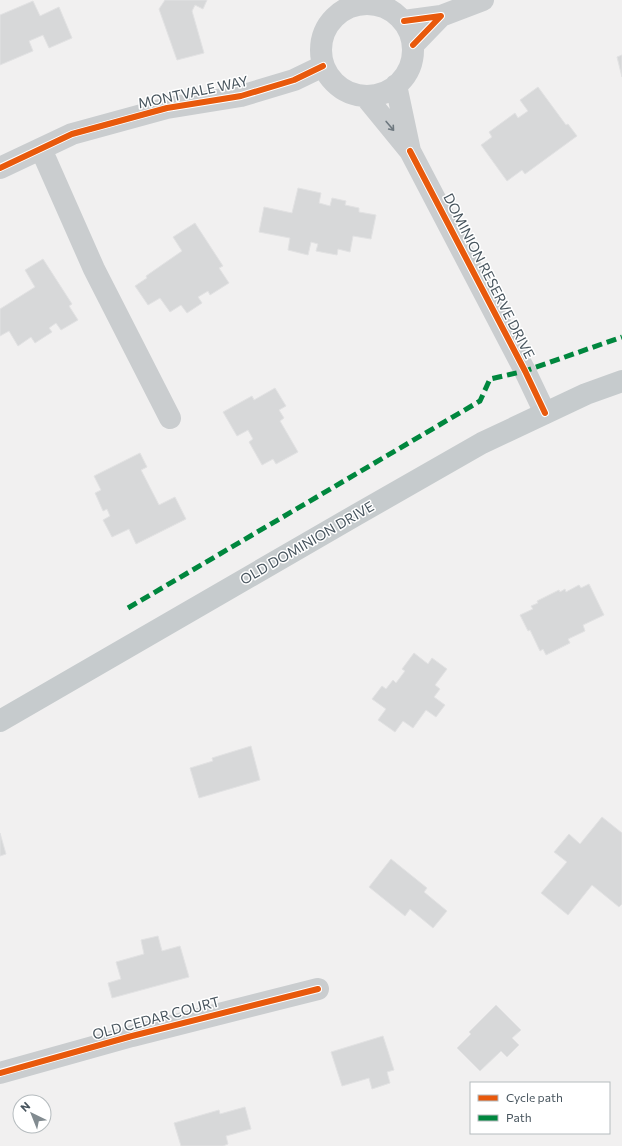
<svg xmlns="http://www.w3.org/2000/svg" width="622" height="1146" viewBox="0 0 622 1146" font-family="Commissioner,sans-serif">
  <style>
    .building { fill: #d7d8d9; stroke: #e2e2e3 }
    .lines { fill: none; stroke-linecap: round; stroke-linejoin: round }
    .minor { stroke: #cacdcf; stroke-width: 22 }
    .major { stroke: #c6cbcd; stroke-width: 22 }
    .quiet { stroke: #00873e; stroke-width: 5; stroke-dasharray: 10 5; stroke-linecap: butt }
    .cycleway-casing { stroke: #fff; stroke-width: 8 }
    .cycleway { stroke: #e8590c; stroke-width: 6 }
    .oneway { stroke: #6e787f }
    .labels { text-anchor: middle; stroke-width: 3; stroke-linejoin: round; paint-order: stroke }
    .street-label { font-size: 14px; fill: #47545d; stroke: #fff }
  </style>
  <rect width="100%" height="100%" fill="#f1f0f0"/>
  <!-- building -->
  <path class="building" d="M165,0H207L203,9L195,5L192,11L204,53L177,60L159,9Z
    M33,1L40,16L59,7L72,38L49,48L43,35L29,41L33,51L0,65V15Z
    M622,55V77L617,57Z
    M538,87L566,125L568,124L577,136L525,174L522,170L507,181L481,145L492,137L489,132L515,113L518,118L528,111L520,100Z
    M298,188L321,193L319,203L330,206L332,198L346,201L345,205L359,208V212L376,215L371,239L353,236L350,252L338,249L337,255L316,251L318,244L311,242L308,255L288,250L290,238L259,232L264,207L292,213Z
    M195,223L223,266L219,268L229,283L210,295L208,291L198,297L202,303L187,313L181,305L170,312L160,298L148,305L135,286L147,278L146,276L182,251L173,237Z
    M43,259L72,304L69,306L78,320L61,330L56,323L49,328L52,332L35,343L31,337L18,346L9,331L0,336V309L35,287L25,270Z
    M275,388L286,406L279,410L284,418L280,421L298,452L276,464L273,459L262,465L249,442L253,439L248,430L237,436L223,412L252,396L254,400Z
    M140,453L147,467L141,470L159,505L175,497L186,519L136,544L129,529L112,537L103,520L110,516L107,509L103,511L95,493L101,490L94,476Z
    M589,584L604,615L583,625L585,631L568,639L570,643L546,655L543,649L540,651L530,630L528,631L520,615L533,609L531,606L538,603L537,601L559,590L560,592L565,589L566,592L579,585L581,588Z
    M414,653L428,664L432,658L447,669L435,685L440,689L434,697L445,705L436,717L426,710L413,728L403,721L395,732L378,720L386,709L372,699L382,686L386,689L393,680L396,683L405,671L402,669Z
    M251,746L260,780L199,798L190,768L213,761L212,758Z
    M602,817L622,833V904L619,907L592,885L568,915L541,893L567,862L554,852L569,834L580,844Z
    M0,833L6,854L0,856Z
    M391,859L427,888L424,892L447,911L433,928L410,909L405,916L369,887Z
    M158,936L162,951L180,946L189,977L112,998L108,983L121,979L116,962L144,954L141,940Z
    M496,1005L521,1030L512,1038L519,1045L507,1057L501,1051L480,1071L457,1048L471,1034L469,1032Z
    M383,1036L394,1070L387,1072L390,1083L372,1089L369,1078L342,1086L331,1052Z
    M245,1107L251,1129L226,1136L228,1144L223,1146H181L174,1123L219,1110L220,1114Z"/>
  <g class="lines">
    <!-- minor -->
    <path class="minor" d="M321 50a46 46 0 1 1 92 0a46 46 0 1 1-92 0Z
      M441,16L483,0
      M404,21L441,16L413,45
      M365,96L410,151L396,85
      M41,149L94,269L170,418
      M410,151L525,371L545,413
      M0,168L72,134L167,108L241,96L294,80L323,66
      M0,1073L132,1036L318,989"/>
    <!-- major -->
    <path class="major" d="M0,721L356,515L482,443L586,394L622,381"/>
    <!-- quiet -->
    <path class="quiet" d="M128,608L480,401L490,379L525,371L622,337"/>
    <defs>
      <path id="cycleway" d="M404,21L441,16L413,45
        M410,151L525,371L545,413
        M0,168L72,134L167,108L241,96L294,80L323,66
        M0,1073L132,1036L318,989"/>
    </defs>
    <!-- cycleway casing -->
    <use href="#cycleway" class="cycleway-casing"/>
    <!-- cycleway -->
    <use href="#cycleway" class="cycleway"/>
  </g>
  <!-- one-way arrows -->
  <defs><path id="oneway-shaft" d="M-6 0H5M1.5-3L5.5 0L1.5 3" fill="none" stroke-width="1.6" stroke-linecap="round" stroke-linejoin="round"/></defs>
  <use class="oneway" href="#oneway-shaft" transform="translate(390 126) rotate(50)"/>
  <g class="labels">
    <!-- street labels -->
    <g class="street-label">
      <text transform="translate(193 92) rotate(-12)" y="5">MONTVALE WAY</text>
      <text transform="translate(489 276) rotate(63)" y="5">DOMINION RESERVE DRIVE</text>
      <text transform="translate(307 543) rotate(-30)" y="5">OLD DOMINION DRIVE</text>
      <text transform="translate(156 1018) rotate(-15)" y="5">OLD CEDAR COURT</text>
    </g>
  </g>
  <!-- legend -->
  <rect x="470" y="1082" width="140" height="52" fill="#ffffff" stroke="#b5bbbe"/>
  <rect x="478" y="1095" width="20" height="6" fill="#e8590c" stroke="#b5bbbe"/>
  <text x="506" y="1102" font-size="12" fill="#47545d">Cycle path</text>
  <rect x="478" y="1115" width="20" height="6" fill="#00873e" stroke="#b5bbbe"/>
  <text x="506" y="1122" font-size="12" fill="#47545d">Path</text>
  <!-- north arrow -->
  <g transform="translate(32 1114) rotate(317)"><circle r="19" fill="#ffffff" stroke="#b5bbbe"/>
  <path d="M0-3L7 15L0 10L-7 15Z" fill="#828b90"/>
  <text y="-6" font-size="11" font-weight="bold" text-anchor="middle" fill="#47545d">N</text>
  </g>
</svg>
